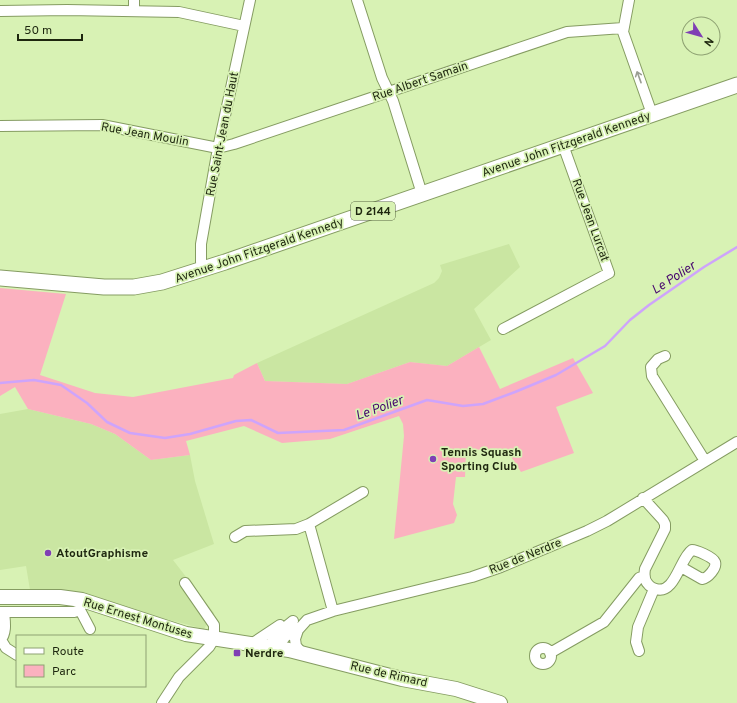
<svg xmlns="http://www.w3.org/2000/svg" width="737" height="703" viewBox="0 0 737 703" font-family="Overpass,sans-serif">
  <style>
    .built { fill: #cae6a2 }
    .green { fill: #fbb1bf }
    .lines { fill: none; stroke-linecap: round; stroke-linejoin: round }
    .stream { stroke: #cea4fb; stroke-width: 2.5 }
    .street-casing { stroke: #859c62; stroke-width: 12 }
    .secondary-casing { stroke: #859c62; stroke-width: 16 }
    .primary-casing { stroke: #859c62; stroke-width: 17 }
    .street { stroke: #fff; stroke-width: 10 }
    .secondary { stroke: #fff; stroke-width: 14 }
    .primary { stroke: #fff; stroke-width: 15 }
    .oneway { stroke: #9a9e93 }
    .poi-dot { fill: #7f3fb4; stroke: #d8f2b4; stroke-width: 1.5 }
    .labels { text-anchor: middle; stroke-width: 3.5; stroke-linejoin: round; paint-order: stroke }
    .shield { fill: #d8f2b4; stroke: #566440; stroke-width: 1 }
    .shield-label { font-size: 11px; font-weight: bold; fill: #1e270f }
    .street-label { font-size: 12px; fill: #1e270f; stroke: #d8f2b4 }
    .poi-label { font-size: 12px; font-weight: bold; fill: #1e270f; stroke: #d8f2b4; text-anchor: start }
    .water-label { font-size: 13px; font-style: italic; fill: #46056e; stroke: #d8f2b4 }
  </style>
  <rect width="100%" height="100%" fill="#d8f2b4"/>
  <!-- built -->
  <path class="built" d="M509,244L520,267L474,309L491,340L447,366L410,362L347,384L265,381L257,363L434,283L439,278L442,271L440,265Z
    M28,409L91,424L115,434L151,460L190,455L195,481L214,544L173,560L214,613L204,629L56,590H30L26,566L0,570V414Z"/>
  <!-- green -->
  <path class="green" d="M0,288L66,294L40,375L95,393L133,397L233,378L234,375L257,363L265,381L347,384L410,362L447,366L479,347L500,389L573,358L593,393L556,407L574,453L521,472L506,449L466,450L465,477H456L453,504L457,515L454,523L394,539L404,436L403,424L399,416L330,439L282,443L244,426L186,441L190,455L151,460L115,434L91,424L28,409L15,387L0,396Z"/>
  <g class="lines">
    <!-- stream -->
    <path class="stream" d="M0,383L34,380L61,385L87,403L107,422L130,433L165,438L190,434L236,421L251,420L278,433L344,430L427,400L463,406L483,404L515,392L556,375L605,346L630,320L649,305L704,267L737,247"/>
    <defs>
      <path id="street" d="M134,0V11
        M357,0L382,78L393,101L422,194
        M629,0L623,32L652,114
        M0,11L67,10L179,12L244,26
        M0,126L102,125L218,148L234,144L567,32L623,28
        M205,269L201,262V244L218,148L250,0
        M503,329L609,273L563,145
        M665,356L658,359L651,367L652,376L705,461
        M643,498L663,520L665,524V529L645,569C644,575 644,580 648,584C650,587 652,588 656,589C675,595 680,558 692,550C696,550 713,557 715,562C717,568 708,578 702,579L681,567
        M235,537L245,531L296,529L309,524
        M80,610L90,629
        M333,611L309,524L363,492
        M0,612H74L80,610L82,600
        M293,621L277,634L272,642V645L276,648L286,636L298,630
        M1,640L6,648L17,655
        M0,641C7,633 5,622 4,612
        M250,645L280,625
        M535 656a8 8 0 1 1 16 0a8 8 0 1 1-16 0Z
        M639,651L636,642L638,627L654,589
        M302,653L296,646L295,639L298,630L307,620L333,611L472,577L501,567L587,531L607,521L737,442
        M550,653L604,622L639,578L644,576
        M162,703L179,677L209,647L214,639V625L185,583"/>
      <path id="secondary" d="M0,597H60L82,600L186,634L289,650L402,679L456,689L500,703"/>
      <path id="primary" d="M0,278L104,287H134L162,282L225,262L737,85"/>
    </defs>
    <!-- street casing -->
    <use href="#street" class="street-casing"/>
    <!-- secondary casing -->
    <use href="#secondary" class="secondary-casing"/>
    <!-- primary casing -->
    <use href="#primary" class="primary-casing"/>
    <!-- street -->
    <use href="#street" class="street"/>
    <!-- secondary -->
    <use href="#secondary" class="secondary"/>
    <!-- primary -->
    <use href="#primary" class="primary"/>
  </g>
  <!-- one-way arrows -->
  <defs><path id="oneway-shaft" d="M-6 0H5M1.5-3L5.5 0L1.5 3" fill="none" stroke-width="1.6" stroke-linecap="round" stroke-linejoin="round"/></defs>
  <use class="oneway" href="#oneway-shaft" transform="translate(639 77) rotate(-110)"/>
  <!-- markers -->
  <g class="poi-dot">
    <circle cx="433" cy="459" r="4"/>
    <circle cx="48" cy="553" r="4"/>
    <rect x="233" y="649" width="8" height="8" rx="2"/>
  </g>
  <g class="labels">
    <!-- shield labels -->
    <rect class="shield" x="351" y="202" width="44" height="18" rx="3"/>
    <g class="shield-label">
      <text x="373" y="215">D 2144</text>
    </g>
    <!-- street labels -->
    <g class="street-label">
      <text transform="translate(420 81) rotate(-19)" y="4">Rue Albert Samain</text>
      <text transform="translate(145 134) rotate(10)" y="4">Rue Jean Moulin</text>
      <text transform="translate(222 134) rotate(-79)" y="4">Rue Saint-Jean du Haut</text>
      <text transform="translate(566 144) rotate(-19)" y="4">Avenue John Fitzgerald Kennedy</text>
      <text transform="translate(591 220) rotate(70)" y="4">Rue Jean Lurcat</text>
      <text transform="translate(259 250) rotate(-19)" y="4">Avenue John Fitzgerald Kennedy</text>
      <text transform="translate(525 556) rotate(-22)" y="4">Rue de Nerdre</text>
      <text transform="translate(138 618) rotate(17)" y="4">Rue Ernest Montuses</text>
      <text transform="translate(389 674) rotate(13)" y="4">Rue de Rimard</text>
    </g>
    <!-- poi labels -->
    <g class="poi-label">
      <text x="441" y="456">Tennis Squash<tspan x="441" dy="14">Sporting Club</tspan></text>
      <text x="56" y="557">AtoutGraphisme</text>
      <text x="245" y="657">Nerdre</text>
    </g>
    <!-- water labels -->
    <g class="water-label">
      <text transform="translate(673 277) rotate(-33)" y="5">Le Polier</text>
      <text transform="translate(379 407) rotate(-20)" y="5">Le Polier</text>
    </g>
  </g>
  <!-- legend -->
  <rect x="16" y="635" width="130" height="52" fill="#d8f2b4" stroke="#8ea172"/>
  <rect x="24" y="648" width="20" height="6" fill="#ffffff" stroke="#8ea172"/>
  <text x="52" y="655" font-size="12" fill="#1e270f">Route</text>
  <rect x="24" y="665" width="20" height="12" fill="#fbb1bf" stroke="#8ea172"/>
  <text x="52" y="675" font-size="12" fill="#1e270f">Parc</text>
  <!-- north arrow -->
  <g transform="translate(701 36) rotate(127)"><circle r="19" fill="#d8f2b4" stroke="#8ea172"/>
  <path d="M0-3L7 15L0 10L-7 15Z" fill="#7f3fb4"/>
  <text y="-6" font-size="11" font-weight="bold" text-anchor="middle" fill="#1e270f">N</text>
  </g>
  <!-- scale -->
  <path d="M18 34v6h64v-6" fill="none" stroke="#1e270f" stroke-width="2"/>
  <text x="24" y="34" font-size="12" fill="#1e270f" stroke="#d8f2b4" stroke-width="3" paint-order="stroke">50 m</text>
</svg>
